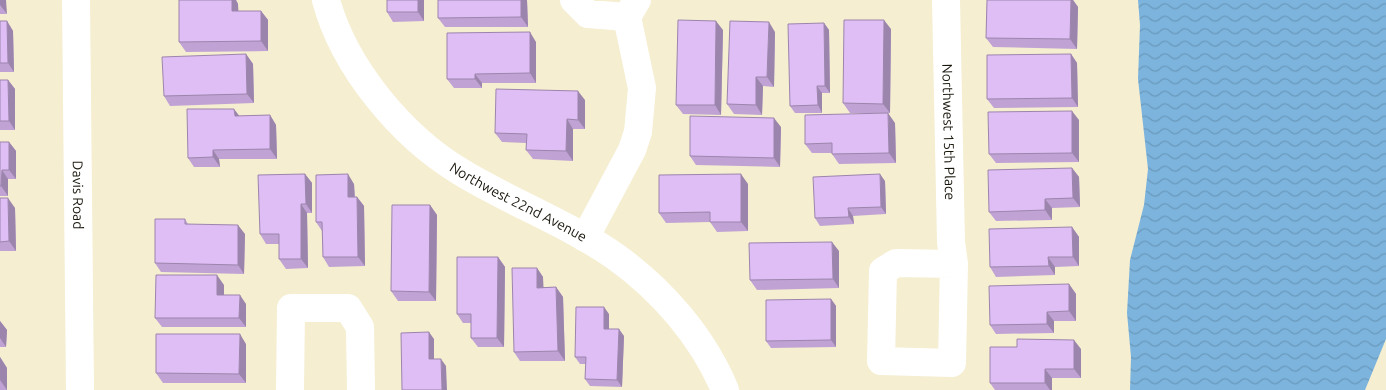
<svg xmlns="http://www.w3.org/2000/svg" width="1386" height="390" viewBox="0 0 1386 390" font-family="Ubuntu,sans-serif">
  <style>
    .water { fill: url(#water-waves) }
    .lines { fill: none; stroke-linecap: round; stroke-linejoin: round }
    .minor { stroke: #fff; stroke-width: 28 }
    .wall { fill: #c0a3d4 }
    .shaded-wall { fill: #9c85ac }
    .building { fill: #dfbef6; stroke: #9c85ac }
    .labels { text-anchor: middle; stroke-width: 4.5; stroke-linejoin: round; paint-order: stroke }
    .street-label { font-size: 14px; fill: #19160c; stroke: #f5eed1 }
  </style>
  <defs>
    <pattern id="water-waves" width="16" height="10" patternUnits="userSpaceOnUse" patternTransform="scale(1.25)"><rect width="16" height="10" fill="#7cb4dd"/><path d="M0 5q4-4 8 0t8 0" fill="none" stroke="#6b9abc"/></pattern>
  </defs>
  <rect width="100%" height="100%" fill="#f5eed1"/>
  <!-- water -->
  <path class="water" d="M1138,0H1386V339L1365,390H1130L1131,357L1127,313L1130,260L1144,205L1148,169L1138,79L1140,25Z"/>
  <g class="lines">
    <!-- minor -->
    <g class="minor">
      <path id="s1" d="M76,0L80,390"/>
      <path id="s2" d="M326,0C344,67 401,136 461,172C510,202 569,224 616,257C662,290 703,337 725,390"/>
      <path d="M574,0L588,14L627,17"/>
      <path id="s3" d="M946,0L951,242L954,264L952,363L881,361L883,271L896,263L954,264"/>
      <path d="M585,238L632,150L638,132L642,88L627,17L637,0"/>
      <path d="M290,390L291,308H348L360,327L361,390"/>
    </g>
  </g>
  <!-- wall -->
  <path class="wall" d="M0,0L7,14H0Z
    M232,0H236L238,4V11H261L268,20V51L186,52L179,42Z
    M424,0V21L393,22L387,12Z
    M438,0H527L528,27H445L438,18Z
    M987,0H1073L1078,7L1077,49L993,47L986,38Z
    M0,21H7L13,31L14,72H0Z
    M824,23L829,30L830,93H822V113H795L790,106Z
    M891,29L890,113H850L843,103Z
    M723,30L721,115L683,114L676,105Z
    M775,32L774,87L763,86L762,115L734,114L727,104Z
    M536,42V83H482V88H454L447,79Z
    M246,54L253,64L254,103L170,106L164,96Z
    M1071,54L1077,63L1078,107L994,108L987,99Z
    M0,80H8L15,89V130H0Z
    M585,100V129H573V161L533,159L526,150V143L502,142L495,133Z
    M270,115L276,125L277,159H219L220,167H194L188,158L239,116Z
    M1079,120V162L996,163L989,154Z
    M895,123L896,163L839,164L832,154V153H812L805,144Z
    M781,127L780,167L696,165L690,156Z
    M0,142H9L16,151V179H8V196H0Z
    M1072,168L1079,177L1080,207L1052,208V220L996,221L989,212Z
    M305,174L312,183V213H307L308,268L286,269L279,259V244H266L260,234Z
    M885,181L886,214L853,216L854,224L820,226L815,218Z
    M354,184L355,197H357L364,206L365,266L329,267L323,257L322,231L316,222Z
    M748,184V231L717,232L710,222L666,223L659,213Z
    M0,198L15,208L16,251H0Z
    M430,205L437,215L436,301H398L391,291Z
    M185,219L188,224L245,234L244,274L161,272L155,263Z
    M1072,227L1079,237V266L1055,267V275L996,277L990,267Z
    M839,251V288L757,290L750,280Z
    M498,257L505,267L504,347H478L471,338V323H463L457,314Z
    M537,268L543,277V287H556L563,297L565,361H520L514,352Z
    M1069,284L1076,294V321H1054V333L996,334L990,325Z
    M224,285V295L246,304V327H162L155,318Z
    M831,299L836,306V347L771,348L766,341Z
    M609,314V329L624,336L622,387L590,386L585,379L586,364H580L575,357Z
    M0,321L7,330L6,347H0Z
    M246,344V383H163L156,373Z
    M1081,349V378H1052V390H995L990,383Z
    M0,357L7,368V390H0Z"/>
  <!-- shaded-wall -->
  <path class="shaded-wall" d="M0,0H6L7,14L0,5Z
    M232,0H236L238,4L239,21L232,11Z
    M418,0H424V21L418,12Z
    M521,0H527L528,27L521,17Z
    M1071,0H1073L1078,7L1077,49L1070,39Z
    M261,11L268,20V51L261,41Z
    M884,20L891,29L890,113L883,104Z
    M7,21L13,31L14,72L8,63Z
    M716,21L723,30L721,115L715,105Z
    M769,22L775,32L774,87L767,77Z
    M824,23L829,30L830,93L825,86Z
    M530,32L536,42V83L530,73Z
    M246,54L253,64L254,103L247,94Z
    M1071,54L1077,63L1078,107L1072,98Z
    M475,74L482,83V88L475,79Z
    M756,77L763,86L762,115L756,105Z
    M8,80L15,89V130L9,121Z
    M817,86L822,93V113L818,105Z
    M578,91L585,100V129L578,120Z
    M234,109L241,118L235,116Z
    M1072,111L1079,120V162L1072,153Z
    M888,113L895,123L896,163L889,153Z
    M270,115L276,125L277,159L270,149Z
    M774,118L781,127L780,167L774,158Z
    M567,119L573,129V161L566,151Z
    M9,142L16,151V179L9,170Z
    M213,150L219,159L220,167L213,157Z
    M1072,168L1079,177L1080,207L1073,198Z
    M2,170L8,179V196L1,186Z
    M305,174L312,183V213L306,204Z
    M348,174L354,184L355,206L348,197Z
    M741,174L748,184V231L741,222Z
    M880,174L885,181L886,214L881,207Z
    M357,197L364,206L365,266L358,257Z
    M8,198L15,208L16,251L9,241Z
    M1045,199L1052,208V220L1045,210Z
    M301,204L307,213L308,268L301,259Z
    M430,205L437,215L436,301L429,292Z
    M848,208L853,216L854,224L849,217Z
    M238,225L245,234L244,274L238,265Z
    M1072,227L1079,237V266L1073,257Z
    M832,242L839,251V288L833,279Z
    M498,257L505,267L504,347L497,338Z
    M1048,257L1055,267V275L1049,266Z
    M537,268L543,277L544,297L537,288Z
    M217,275L224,285V304L217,295Z
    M1069,284L1076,294V321L1069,311Z
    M556,287L563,297L565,361L558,351Z
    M240,295L246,304V327L239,318Z
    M831,299L836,306V347L831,340Z
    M604,307L609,314V336L604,329Z
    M1047,312L1054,321V333L1047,324Z
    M0,321L7,330L6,347L0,338Z
    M619,329L624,336L622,387L617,380Z
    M429,332L434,339V366L429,359Z
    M240,334L246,344V383L239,374Z
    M1074,340L1081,349V378L1074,369Z
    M0,357L7,368V390L0,380Z
    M441,359L446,366L447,390H442Z
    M1045,369L1052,378V390H1050L1045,383Z"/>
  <!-- building -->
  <path class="building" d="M179,0H232V11H261V41L179,42Z
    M387,0H418V12H387Z
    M438,0H521V17L438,18Z
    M987,0H1071L1070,39L986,38Z
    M678,20L716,21L715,105H676Z
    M844,20H884L883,104L843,103Z
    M0,21H7L8,63H0Z
    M730,21L769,22L767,77H756V105L727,104Z
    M824,23L825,86H817L818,105L790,106L788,24Z
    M530,32V73L475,74V79H447V33Z
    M246,54L247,94L164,96L162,57Z
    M1071,54L1072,98L987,99V55Z
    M0,80H8L9,121H0Z
    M496,89L578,91V120L567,119L566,151L526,150L527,134L495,133Z
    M187,109H234L235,116L270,115V149L213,150V157L188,158Z
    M1072,111V153L989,154L988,112Z
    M888,113L889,153L832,154V143L805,144V115Z
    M690,116L774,118V158L690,156Z
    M0,142H9V170H2L1,186H0Z
    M1072,168L1073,198L1045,199V210L989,212L988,170Z
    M305,174L306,204H301V259H279V234H260L258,175Z
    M348,174V197H357L358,257H323L322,222H316V175Z
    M741,174V222H710V212L659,213V175Z
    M880,174L881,207L848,208L849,217L815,218L813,177Z
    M0,198H8L9,241L0,242Z
    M392,205H430L429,292L391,291Z
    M155,219H185V224L238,225V265L155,263Z
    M1072,227L1073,257H1048L1049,266L990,267L989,229Z
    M832,242L833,279L750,280L749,243Z
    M457,257H498L497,338H471V314H457Z
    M512,268H537V288L556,287L558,351L514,352Z
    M156,275H217V295H240L239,318H155Z
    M1069,284V311L1047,312V324L990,325L989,286Z
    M831,299V340L766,341V300Z
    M576,307H604V329H619L617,380L585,379L586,357H575Z
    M429,332V359H441L442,390H402L401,333Z
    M156,334H240L239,374L156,373Z
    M1017,339L1074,340V369H1045V383H990V347H1017Z"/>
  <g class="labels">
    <!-- street labels -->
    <g class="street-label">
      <text dy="5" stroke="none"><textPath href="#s3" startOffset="132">Northwest 15th Place</textPath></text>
      <text dy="5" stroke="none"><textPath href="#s1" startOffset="195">Davis Road</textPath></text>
      <text dy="5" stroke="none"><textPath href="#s2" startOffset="288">Northwest 22nd Avenue</textPath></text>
    </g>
  </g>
</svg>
